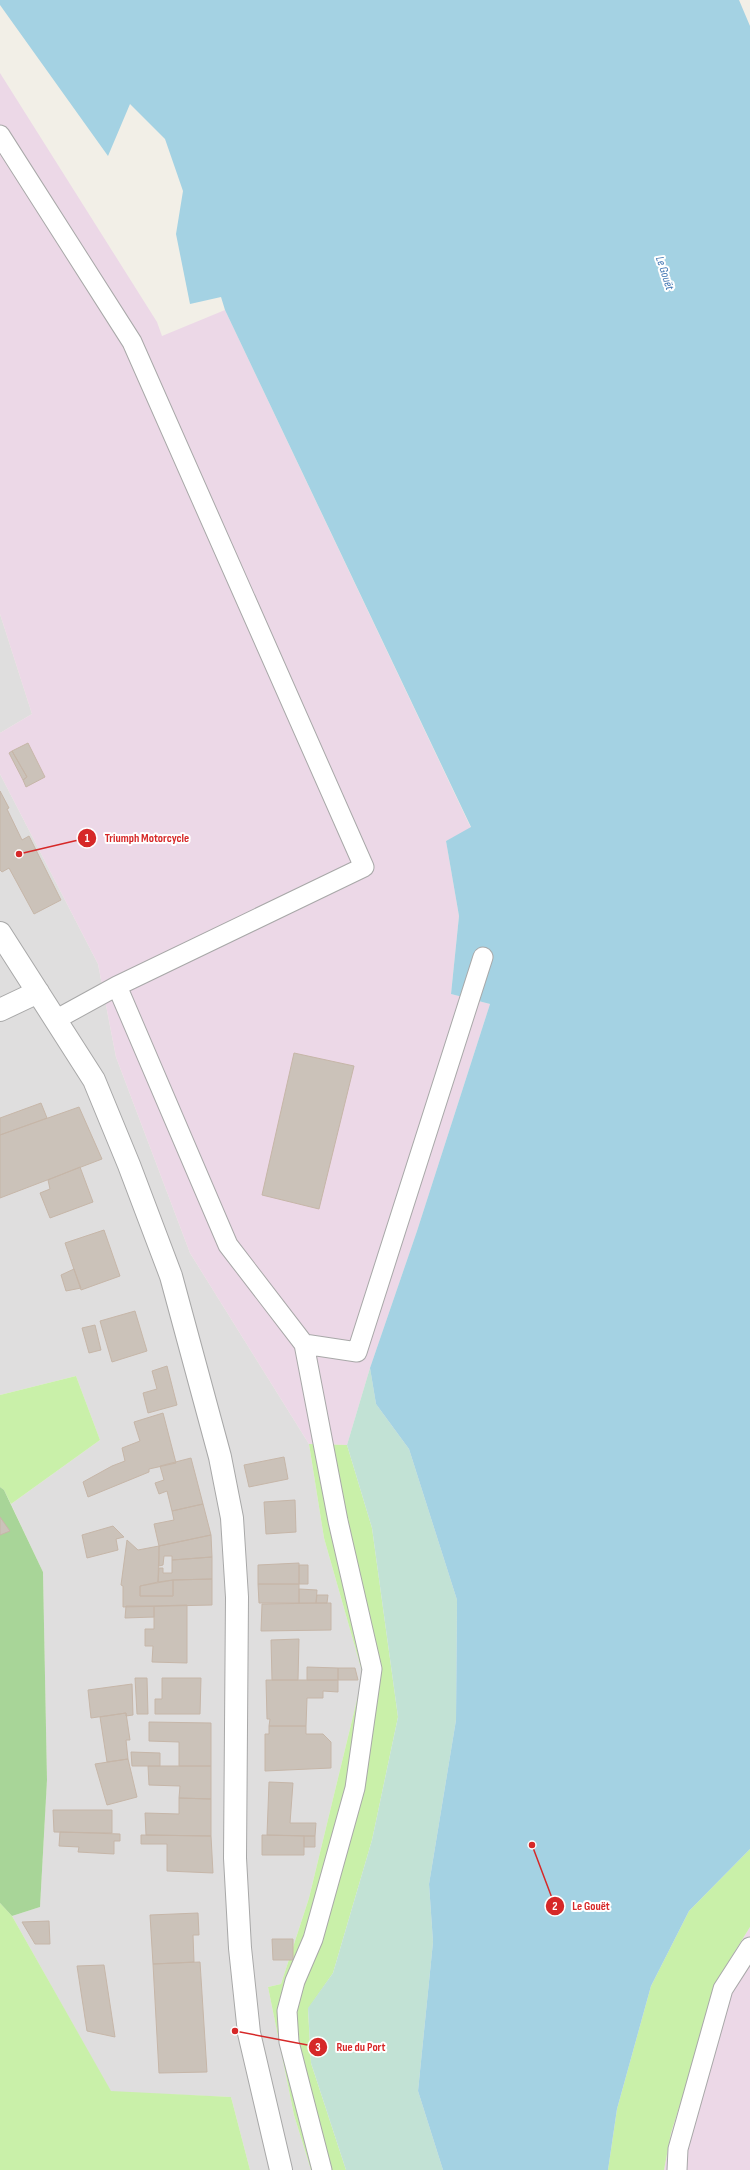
<svg xmlns="http://www.w3.org/2000/svg" width="750" height="2170" viewBox="0 0 750 2170" font-family="'Sofia Sans Condensed',sans-serif">
  <style>
    .residential { fill: #dfdede }
    .industrial { fill: #ecd8e7 }
    .grass { fill: #c9f0a9 }
    .forest { fill: #a8d598 }
    .wetland { fill: #c2e2d5 }
    .water { fill: #a4d2e3 }
    .building { fill: #cbc2b9; stroke: #c6b6a8 }
    .lines { fill: none; stroke-linecap: round; stroke-linejoin: round }
    .service-casing { stroke: #a8a8a8; stroke-width: 21 }
    .tertiary-casing { stroke: #a8a8a8; stroke-width: 24 }
    .service { stroke: #fff; stroke-width: 19 }
    .tertiary { stroke: #fff; stroke-width: 22 }
    .labels { text-anchor: middle; stroke-width: 4; stroke-linejoin: round; paint-order: stroke }
    .water-label { font-size: 12px; font-style: italic; fill: #4075b2; stroke: #fff }
    .leader { fill: none; stroke: #d62828; stroke-width: 1.5 }
    .callout-dot { fill: #d62828; stroke: #fff; stroke-width: 1.5 }
    .mark-label { font-size: 12px; text-anchor: middle; font-weight: bold; fill: #fff }
    .callout-label { font-size: 12px; text-anchor: middle; font-weight: bold; fill: #d62828; stroke: #fff; stroke-width: 4; stroke-linejoin: round; paint-order: stroke }
  </style>
  <rect width="100%" height="100%" fill="#f2efe7"/>
  <!-- residential -->
  <path class="residential" d="M0,614L32,714L0,733Z
    M0,774L98,964L116,1057L190,1253L309,1444L324,1538L363,1675L309,1898L281,1984L268,1987L294,2115L311,2170H250L231,2097L111,2092L12,1916L40,1907L47,1780L43,1572L11,1504L100,1440L76,1376L0,1395Z"/>
  <!-- industrial -->
  <path class="industrial" d="M0,73L157,322L162,336L225,310L471,828L446,841L459,916L451,994L490,1004L417,1231L370,1368L347,1445L309,1444L190,1253L116,1057L98,964L0,774V733L32,714L0,614Z
    M750,1927V2170H664L671,2133L722,1972Z"/>
  <!-- grass -->
  <path class="grass" d="M76,1376L100,1440L11,1504L4,1490L0,1487V1395Z
    M309,1444L347,1445L372,1528L398,1717L372,1840L333,1973L308,2009L311,2063L346,2170H311L294,2115L268,1987L281,1984L309,1898L363,1675L324,1538Z
    M750,1849V1927L722,1972L671,2133L664,2170H608L617,2109L651,1986L689,1911Z
    M0,1903L12,1916L111,2091L231,2097L250,2170H0Z"/>
  <!-- forest -->
  <path class="forest" d="M0,1487L4,1490L43,1572L47,1780L40,1907L12,1916L0,1903Z"/>
  <!-- wetland -->
  <path class="wetland" d="M370,1368L376,1404L409,1449L457,1600L456,1720L429,1884L433,1942L418,2091L443,2170H346L311,2063L308,2008L333,1973L372,1840L398,1717L372,1528L347,1445Z"/>
  <!-- water -->
  <path class="water" d="M0,0H739L750,26V1849L689,1911L651,1986L617,2109L608,2170H443L418,2091L433,1942L429,1884L456,1720L457,1600L409,1449L376,1404L370,1368L417,1231L490,1004L451,994L459,916L446,841L471,827L225,310L221,297L190,304L176,234L183,191L165,139L130,104L108,156L0,5Z"/>
  <!-- building -->
  <path class="building" d="M28,743L45,777L26,787L23,780L27,777L12,751Z
    M12,751L27,777L23,780L9,753Z
    M0,791L9,808L7,809L22,840L29,836L61,900L34,914L9,868L2,872L0,870Z
    M294,1053L354,1066L319,1209L262,1195Z
    M41,1103L47,1118L0,1135V1118Z
    M79,1107L102,1159L0,1198V1135Z
    M80,1167L93,1202L50,1218L40,1193L50,1189L48,1180Z
    M104,1230L120,1276L81,1290L65,1243Z
    M74,1269L81,1288L66,1291L61,1275Z
    M135,1311L147,1351L112,1362L100,1321Z
    M95,1325L101,1350L89,1353L82,1328Z
    M167,1366L177,1405L148,1413L143,1393L157,1389L152,1371Z
    M163,1413L176,1463L149,1469V1472L88,1497L83,1482L112,1466L125,1461L122,1448L140,1441L134,1422Z
    M284,1457L288,1479L249,1487L244,1465Z
    M191,1458L203,1504L172,1511L167,1491L159,1494L155,1483L164,1480L160,1466Z
    M295,1500L296,1532L266,1534L264,1502Z
    M203,1504L211,1535L159,1546L154,1524L174,1520L172,1511Z
    M0,1517L10,1531L0,1535Z
    M113,1526L124,1537L116,1539L118,1550L87,1558L82,1535Z
    M211,1535L212,1557L172,1560V1556H164L163,1565L159,1566V1546Z
    M127,1540L138,1550L159,1546L158,1582L140,1586V1596H173V1580L212,1579V1605L123,1607V1586L121,1585Z
    M212,1557V1579L173,1580L158,1582L159,1568H163V1573H172V1560Z
    M299,1563V1584H258V1565Z
    M299,1565H308V1584H299Z
    M173,1580V1596H140V1586Z
    M258,1584H299V1603H259Z
    M299,1589L317,1590L316,1603H299Z
    M317,1595H328L327,1603H316Z
    M327,1603H331V1630L261,1631L262,1604Z
    M187,1605V1663L152,1662L153,1646H145V1629H154V1606Z
    M126,1606H154V1617L125,1618Z
    M299,1639L298,1680H272L271,1640Z
    M307,1667L338,1668V1680H307Z
    M338,1668H355L358,1680H338Z
    M135,1678H147L148,1714H137Z
    M162,1678H201L200,1714H155V1699H162Z
    M266,1680H338V1692L323,1691V1698H307L306,1726H269L270,1719H267Z
    M132,1684L133,1715L126,1716V1713L91,1718L88,1690Z
    M126,1713L130,1740H126L128,1759L107,1762L100,1717Z
    M149,1722L211,1723V1766H179V1742L149,1741Z
    M269,1726H306V1734H323L331,1742V1768L265,1771V1734H269Z
    M131,1752L160,1753V1766H132Z
    M128,1759L137,1797L107,1805L95,1764Z
    M148,1766H211V1799L179,1798L180,1786L149,1785Z
    M269,1782L293,1783L290,1823H316L315,1836L267,1835Z
    M179,1798L211,1799V1836L146,1835L145,1813L179,1814Z
    M53,1810H112V1833L54,1832Z
    M60,1832L120,1834V1841H114V1854L78,1852L79,1847L59,1846Z
    M141,1835L211,1836L213,1873L167,1871V1844H141Z
    M262,1835L304,1836V1855H262Z
    M304,1836H315V1847H304Z
    M198,1913L199,1935H193L194,1962L153,1964L150,1915Z
    M49,1921L50,1944H35L22,1922Z
    M272,1939H293V1960H273Z
    M200,1962L207,2072L159,2073L153,1964Z
    M104,1965L115,2037L87,2031L77,1966Z"/>
  <g class="lines">
    <defs>
      <path id="service" d="M0,135L132,342L364,867L117,986L55,1020
        M117,986L228,1245L304,1344L338,1521L372,1669L355,1788L313,1939L295,1981L287,2011L289,2042L322,2170
        M304,1344L357,1352L483,957
        M677,2170L678,2149L723,1989L750,1947"/>
      <path id="tertiary" d="M0,933L94,1080L129,1165L171,1276L220,1457L232,1518L237,1597L235,1858L240,1948L249,2033L281,2170
        M0,1010L38,992"/>
    </defs>
    <!-- service casing -->
    <use href="#service" class="service-casing"/>
    <!-- tertiary casing -->
    <use href="#tertiary" class="tertiary-casing"/>
    <!-- service -->
    <use href="#service" class="service"/>
    <!-- tertiary -->
    <use href="#tertiary" class="tertiary"/>
  </g>
  <g class="labels">
    <!-- water labels -->
    <g class="water-label">
      <text transform="translate(665 273) rotate(72)" y="4">Le Gouët</text>
    </g>
  </g>
  <!-- callouts -->
  <path class="leader" d="M19 854L87 838M532 1845L555 1906M235 2031L318 2047"/>
  <g class="callout-dot">
    <circle cx="19" cy="854" r="4"/>
    <circle cx="532" cy="1845" r="4"/>
    <circle cx="235" cy="2031" r="4"/>
    <circle cx="87" cy="838" r="10"/>
    <circle cx="555" cy="1906" r="10"/>
    <circle cx="318" cy="2047" r="10"/>
  </g>
  <g class="mark-label">
    <text x="87" y="842">1</text>
    <text x="555" y="1910">2</text>
    <text x="318" y="2051">3</text>
  </g>
  <g class="callout-label">
    <text x="147" y="842">Triumph Motorcycle</text>
    <text x="591" y="1910">Le Gouët</text>
    <text x="361" y="2051">Rue du Port</text>
  </g>
</svg>
